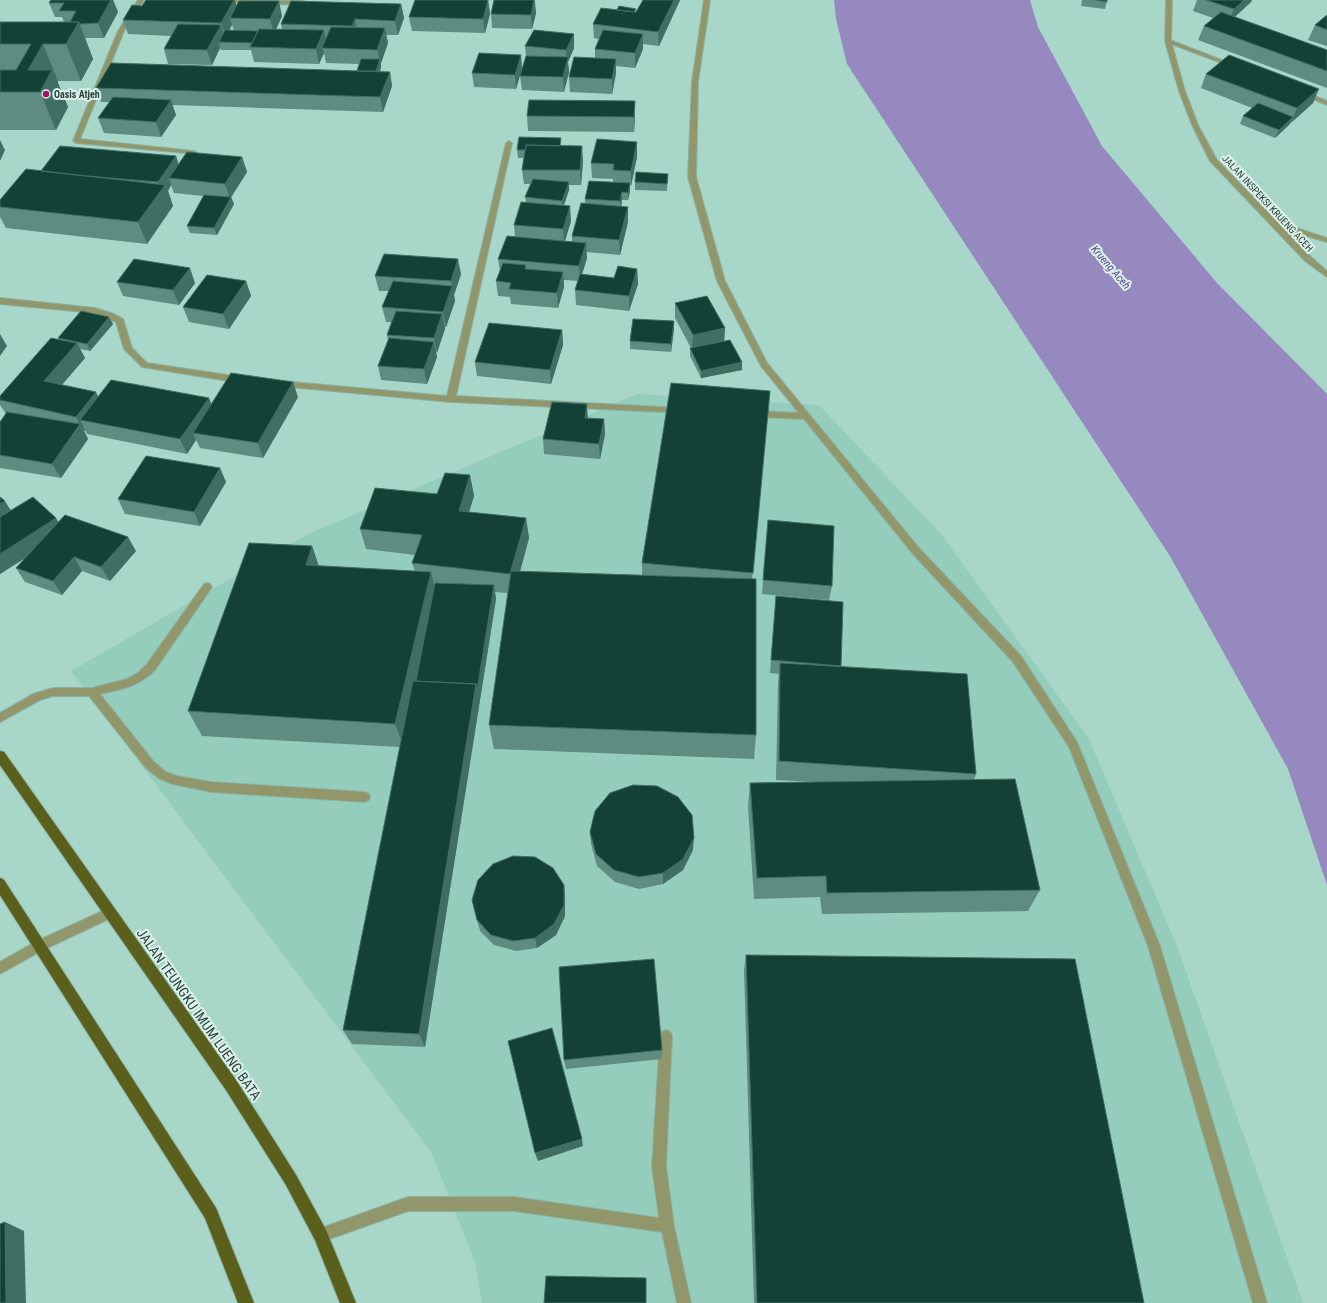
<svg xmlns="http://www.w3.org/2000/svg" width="1327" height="1303" viewBox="0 0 1327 1303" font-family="'Roboto Condensed',sans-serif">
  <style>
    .built { fill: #95cdbc }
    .water { fill: #9589bf }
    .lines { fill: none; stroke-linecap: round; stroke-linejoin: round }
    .service-casing { stroke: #8ab3a7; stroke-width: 2 }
    .minor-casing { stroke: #8ab3a7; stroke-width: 2 }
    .tertiary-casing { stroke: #8ab3a7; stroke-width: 2 }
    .trunk-casing { stroke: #8ab3a7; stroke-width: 2 }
    .service { fill: #91976a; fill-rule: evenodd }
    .minor { fill: #91976a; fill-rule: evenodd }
    .tertiary { fill: #91976a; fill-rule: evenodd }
    .trunk { fill: #5a601c; fill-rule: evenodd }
    .wall { fill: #5e8c80; fill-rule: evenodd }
    .shaded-wall { fill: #406e62 }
    .building { fill: #134136; stroke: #406e62 }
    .poi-dot { fill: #a11762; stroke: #dbf2eb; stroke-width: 1.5 }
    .labels { text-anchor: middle; stroke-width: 4; stroke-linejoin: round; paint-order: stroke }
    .far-poi-label { font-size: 10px; font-weight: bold; fill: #2c403a; stroke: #dbf2eb; text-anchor: start }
    .far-street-label { font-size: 10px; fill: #2c403a; stroke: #dbf2eb }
    .far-water-label { font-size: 11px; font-style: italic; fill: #5a478c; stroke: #dbf2eb }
    .near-street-label { font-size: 14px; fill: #2c403a; stroke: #dbf2eb }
  </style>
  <rect width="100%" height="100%" fill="#a8d7c9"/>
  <!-- built -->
  <path class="built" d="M637,394L819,405L942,535L1089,739L1177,946L1303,1303H482L475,1262L431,1152L71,671L308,534Z"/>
  <!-- water -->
  <path class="water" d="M834,0H1030L1038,27L1102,146L1217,283L1327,394V885L1288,769L1170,556L847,64L836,19Z"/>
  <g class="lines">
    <defs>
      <path id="service" d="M207,583L210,584L212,587L210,590L155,670C138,687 122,689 100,694L154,762L166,772L177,776L211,782L365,792L369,794L370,797L369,800L365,802L211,792L172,784L158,778L146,768L89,696H53L40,700L0,722V713L33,694L53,688H92L127,679L138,673L147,664L204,584Z
        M666,1030L670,1032L672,1036L666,1166L674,1226L691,1303H677L662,1232L514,1211H408L321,1242L316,1240L314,1235L316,1230L408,1197H514L659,1218L652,1166L660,1036L662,1032Z"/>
      <path id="minor" d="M138,0H144L124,31L80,139L194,151L196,152V154L76,143L73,141L118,31Z
        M221,0L304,1L307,3L304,5L224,2Z
        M704,0H710L698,82L696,177L725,281L767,363L919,548L1021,656L1077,742L1160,946L1267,1303H1253L1148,946L1069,747L1013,662L913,554L804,419L754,417L750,414L754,411L799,413L761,366L717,281L688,177L692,82Z
        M1166,40H1170L1237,66L1232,67L1166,42Z
        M1303,91L1327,101V105L1301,94L1300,93Z
        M509,141L512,143L456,396L680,408L683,409L684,411L683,413L451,402L278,386L277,384L281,381L447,396L506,143Z
        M1272,222H1278L1327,238V242L1272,226Z
        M0,298L95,308L114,314L123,319L132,348L147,363L241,377L245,380L241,383L142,367L124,349L116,322L94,313L0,304Z
        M109,908L113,909L115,913L113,917L43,950L0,974V962L35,942Z"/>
      <path id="tertiary" d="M1166,0H1172L1171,41L1185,91L1198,125L1217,160L1311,257L1327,271V277L1305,261L1210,161L1192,125L1179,91L1165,41Z"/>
      <path id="trunk" d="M0,751L4,752L236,1080L296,1175L326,1230L356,1303H340L315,1240L286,1185L226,1090L0,765Z
        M0,878L4,880L216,1208L254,1303H238L205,1218L0,895Z"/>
    </defs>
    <!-- service casing -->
    <use href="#service" class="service-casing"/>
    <!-- minor casing -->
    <use href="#minor" class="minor-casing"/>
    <!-- tertiary casing -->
    <use href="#tertiary" class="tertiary-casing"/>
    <!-- trunk casing -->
    <use href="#trunk" class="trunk-casing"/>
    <!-- service -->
    <use href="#service" class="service"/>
    <!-- minor -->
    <use href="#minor" class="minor"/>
    <!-- tertiary -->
    <use href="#tertiary" class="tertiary"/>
    <!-- trunk -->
    <use href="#trunk" class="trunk"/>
  </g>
  <!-- wall -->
  <path class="wall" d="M51,0H113L118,12L104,38H85L93,59L81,81H58V83L68,107L56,130H0V22H64L62,17H55L49,3Z
    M488,0L490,14L485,33L412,31L409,17Z
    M494,0H535L536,13L532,29L492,28L491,14Z
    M643,0H680L659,46L643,44V49L635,68L616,66V73L612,94L570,92L569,77L595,58V49L599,39L594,38L593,24L636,12Z
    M1082,0H1107L1105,9L1081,6Z
    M1197,0H1252L1251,2L1235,17L1327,50V88L1198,40L1204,26L1213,18L1193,11Z
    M401,4L404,18L398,35H386L388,43L381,63V67L380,72H390L392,86L383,112L172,105L176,115L161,137L104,133L98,118L109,102H101L96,88L357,71L359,64L326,63L324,53L319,64L254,62L251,50H221L220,48L212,65L168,64L164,49L171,36L128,34L123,20L142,6L237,5L282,16L276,29H282L281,24ZM232,25L234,30H229Z
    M1327,15V46L1308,40L1315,25Z
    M574,34V48L568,62L569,72L564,92L522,90L520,76L521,71L516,89L474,87L472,73L521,55L522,69L526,56L525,46Z
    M1206,74L1313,103L1290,123V124L1275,138L1240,124L1243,116L1252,108L1201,88Z
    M527,116H635L634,132L528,131Z
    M561,146L583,161L581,185H569V190L564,205L571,221L565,241L572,242V236L585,204V199L613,182V179L592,178L591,163L637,157L631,186L630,185V191L628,200H622L621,206L628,207V222L620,255L586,252L587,258L582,274L614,278L637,269L638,284L629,311L576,305L575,290L578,281L564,280V287L558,308L511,304L510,297L498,296L496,281L500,271L498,259L515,236L514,225L526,202L525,197L530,184H524L522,170L524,158H518L517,150Z
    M242,157L247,172L231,197L234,204L217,235L190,233L187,226L204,196L174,193L171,185L168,191L173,206L147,244L6,228L0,217V200L41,171L179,164Z
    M668,174L667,191L635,190V182Z
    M461,274L454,295L455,301L446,327H445V329L436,353L437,357L427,384L381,380L378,366L388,340L387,335L391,322H386L382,307L389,291H379L375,276Z
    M246,281L251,296L229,329L189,322L183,307Z
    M117,282L195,283L179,305L123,296Z
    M675,303L725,328L724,341L742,362V370L701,378L690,356V348H691L675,318Z
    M109,317L113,324L90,351L80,349L85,358L62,385L98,396L211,404L298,397L263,458L200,448L196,440L187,454L87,434L85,430L84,431L88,439L61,478L0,468V422L6,414L0,405V396L59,340L58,338Z
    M674,329L671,352L630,349V341Z
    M562,330L563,345L551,384L477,376L475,362Z
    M770,391L752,579L756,735L754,759L494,749L489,725L508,593L495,592L496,599L425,1047L352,1044L343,1030L400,747L202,736L188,711L312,546L319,566L415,571L412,563L415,555L366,549L360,529L437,494L470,475L474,496L469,512L526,518L529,538L520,571L642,575V563Z
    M588,418L604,419L605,434L600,459L544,454L543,439Z
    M220,468L226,482L200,526L125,514L118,499Z
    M0,497L11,510L59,522L136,551L110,581L82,571L62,595L25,582L16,568L24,559L0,574Z
    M768,520L832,586L829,600L762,594Z
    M776,596L841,666L976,774L974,779L1040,890L1028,911L822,914L820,897L754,899L748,806L750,783L817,782L776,780L778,682L779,674L770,673Z
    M590,832L693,850L683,870L663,884L639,889L615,882L597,866L591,844Z
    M565,896V916L556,935L537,948L516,951L494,945L480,931L477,920Z
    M746,955L1144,1303H754L744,970Z
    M662,1050V1059L566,1069L564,1060Z"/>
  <!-- shaded-wall -->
  <path class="shaded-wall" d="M100,0H113L118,12L104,38L98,23Z
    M234,0H235L239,13L230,18L232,25L226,37L221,23Z
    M488,0L490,14L485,33L483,19Z
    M534,0L536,13L532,29L531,15Z
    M674,0H680L659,46L658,32Z
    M1244,0H1252L1251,2L1228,23L1234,9Z
    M279,1L282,16L274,34L270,19Z
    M401,4L404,18L398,35L395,21Z
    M355,19L357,34L355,40L352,26Z
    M79,22L93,59L81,81L66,44Z
    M221,25L225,39L219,42L220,48L212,65L207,50Z
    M385,28L388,43L381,63V67L377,80L375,73L380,61L377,50Z
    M324,30L327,45L322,48L324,53L319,64L316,49Z
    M574,34V48L568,62L569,72L564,92L563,77L567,62L566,50Z
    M643,34V49L635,68V53Z
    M43,44L58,81V83L68,107L56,130L40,92L28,70Z
    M521,55L522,69L516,89L515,75Z
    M616,59V73L612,94V79Z
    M390,72L392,86L383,112L380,97Z
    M1319,89L1313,103L1291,123L1297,108Z
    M171,100L176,115L161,137L156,122Z
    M635,101V116L634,132V117Z
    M1293,117L1290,124L1275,138L1279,130Z
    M0,140L5,150L0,161Z
    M637,142V157L631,186V171Z
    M582,146L583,161L581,185L580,170Z
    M176,156L181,171L169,178L171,185L168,191L173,206L147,244L138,222L161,191L158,182Z
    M242,157L247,172L230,199L225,184Z
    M569,182V190L563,208L562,201Z
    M630,183V191L628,200V193Z
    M622,192V200L621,209L620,201Z
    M231,197L234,204L217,235L214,228Z
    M570,206L571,221L564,244L563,229Z
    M628,207V222L620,255L619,240Z
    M586,243L587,258L580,281L579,266Z
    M458,259L461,274L454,295L455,301L446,327L443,312L452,286L451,281Z
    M190,268L195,283L179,305L173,290Z
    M637,269L638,284L629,311V296Z
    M563,272L564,287L558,308L557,293Z
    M246,281L251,296L229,329L223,314Z
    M442,314L445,329L437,353L434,338Z
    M109,317L113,324L90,351L87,344Z
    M674,321V329L671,352V344Z
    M725,328L724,343L692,350L693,335Z
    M562,330L563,345L551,384L550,370Z
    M0,334L7,346L0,356Z
    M434,342L437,357L427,384L424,369Z
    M77,343L85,358L52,396L44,381Z
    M742,362V370L701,378V371Z
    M293,382L298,397L263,458L258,443Z
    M96,392L103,407L80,420L85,430L84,431L88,439L61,478L52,464L80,425L76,417Z
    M209,398L215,413L193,433L196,440L187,454L180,439Z
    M587,404L588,419L585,418Z
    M604,419L605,434L600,459L599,444Z
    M220,468L226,482L200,526L194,512Z
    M470,475L474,496L463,531L459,511Z
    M5,501L14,516L0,523V504Z
    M56,518L65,532L0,574V554Z
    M526,518L529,538L514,594L510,574Z
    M128,537L136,551L110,581L101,567Z
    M312,546L321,573L306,565Z
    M74,557L82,571L62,595L53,581Z
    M431,572L437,598L404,748L395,724Z
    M494,585L496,599L425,1047L419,1034L476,684Z
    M694,838L693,850L683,870L663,884V873Z
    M564,885L565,896V916L556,935L537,948L535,938Z
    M582,1139L583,1146L538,1161L535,1153Z
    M5,1222L24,1231L26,1303H6Z"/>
  <!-- building -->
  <path class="building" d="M51,0H111L98,23L80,24L79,22H70L76,11H59L64,3H49Z
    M146,0H234L221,23L123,20L132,5L142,6Z
    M415,0H488L483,19L409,17Z
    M494,0H534L531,15L491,14Z
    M643,0H674L658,32L593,24L601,8L636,12Z
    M1095,0H1107V2Z
    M1206,0H1244L1234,9Z
    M239,1H279L270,19L230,18Z
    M291,1L401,4L395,21L355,19L352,26L281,24Z
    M619,6L636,9L634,12L617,10Z
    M1221,12L1327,50V71L1204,26Z
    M1327,15V30L1315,25Z
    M0,22H79L66,44H43L28,70H52L40,92H0V70H16L31,44H0Z
    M178,24L221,25L207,50L164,49Z
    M331,27L385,28L377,50L322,48Z
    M259,29L324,30L316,49L250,47Z
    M225,30L258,31L252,43L219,42Z
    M534,30L574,34L566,50L525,46Z
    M603,30L643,34L635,53L595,49Z
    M479,53L521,55L515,75L472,73Z
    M1229,55L1319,89L1297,108L1206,74Z
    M526,56L568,57L563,77L520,76Z
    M574,57L616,59L612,79L569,77Z
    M361,59H380L376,71H357Z
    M111,63L390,72L380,97L96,88Z
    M113,97L171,100L156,122L98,118Z
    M529,100L635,101L634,117L527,116Z
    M1258,103L1293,117L1279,130L1243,116Z
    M519,137L561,138L560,146L526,145L525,150H517Z
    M597,139L637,142L631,171L613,170L614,164L591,163Z
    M526,145L582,146L580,170H522Z
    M60,146L176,156L158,182L75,175L41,171Z
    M187,152L242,157L225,184L169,178Z
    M26,169L165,185L138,222L0,207V200Z
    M636,172L668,174L667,184L635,182Z
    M533,179L569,182L562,201L525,197Z
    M589,181L630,183L628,193L622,192L620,201L585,199Z
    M204,195L231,197L214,228L187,226Z
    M521,202L570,206L563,229L514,225Z
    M581,203L628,207L619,240L572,236Z
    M507,236L586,243L579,266L498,259Z
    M384,254L458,259L451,281L375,276Z
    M134,259L190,268L173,290L117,282Z
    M503,263L526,265L525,269L563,272L557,293L509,289L511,283L496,281Z
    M618,266L637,269L629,296L575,290L580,274L614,278Z
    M207,275L246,281L223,314L183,307Z
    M393,281L452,286L443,312L382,307Z
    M707,296L725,328L693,335L675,303Z
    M81,311L109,317L87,344L58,338Z
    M396,311L442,314L434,338L387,335Z
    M633,319L674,321L671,344L630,341Z
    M489,323L562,330L550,370L475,362Z
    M51,338L77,343L44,381L96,392L76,417L0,400V396Z
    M389,338L434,342L424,369L378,366Z
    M730,340L742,362L701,371L690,348Z
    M231,373L293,382L258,443L193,433Z
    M111,380L209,398L180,439L80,420Z
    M671,383L770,391L753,573L642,563Z
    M552,402L587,404L585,418L604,419L599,444L543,439Z
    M7,412L80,424L52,464L0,455V422Z
    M146,456L220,468L194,512L118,499Z
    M445,473L470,475L459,511L526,518L510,574L412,563L422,535L360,529L375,488L437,494Z
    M0,497L5,501L0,504Z
    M33,497L56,518L0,554V517Z
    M65,515L128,537L101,567L74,557L53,581L16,568Z
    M768,520L834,526L832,586L763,580Z
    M249,543L312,546L306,565L431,572L395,724L188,711Z
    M511,571L756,579V735L489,725Z
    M435,583L494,585L477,690L476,684L416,681Z
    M776,596L843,602L841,666L771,660Z
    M780,663L967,674L976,774L779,761Z
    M413,681L476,684L419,1034L343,1030Z
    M1015,779L1040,890L827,893L826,876L757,878L750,783Z
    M633,785L657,786L678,797L692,815L694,838L683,859L663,873L639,877L614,870L596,854L590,832L595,811L610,793Z
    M513,856L535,857L553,868L564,885V905L554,924L535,938L513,941L491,935L477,920L472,900L478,880L493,864Z
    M746,955L1075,959L1144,1303H757Z
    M654,959L662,1050L564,1060L559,967Z
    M552,1028L582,1139L535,1153L508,1041Z
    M5,1222L6,1303H0V1224Z
    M546,1276L646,1278V1303H544Z"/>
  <!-- markers -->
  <circle class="poi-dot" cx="46" cy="94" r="4"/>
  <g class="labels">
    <!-- far-poi labels -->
    <g class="far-poi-label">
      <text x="54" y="98">Oasis Atjeh</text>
    </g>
    <!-- far-street labels -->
    <g class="far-street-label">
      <text transform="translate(1268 203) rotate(47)" y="4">JALAN INSPEKSI KRUENG ACEH</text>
    </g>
    <!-- far-water labels -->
    <g class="far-water-label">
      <text transform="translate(1111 267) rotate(49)" y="4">Krueng Aceh</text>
    </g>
    <!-- near-street labels -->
    <g class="near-street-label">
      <text transform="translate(199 1014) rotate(55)" y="5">JALAN TEUNGKU IMUM LUENG BATA</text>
    </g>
  </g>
</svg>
